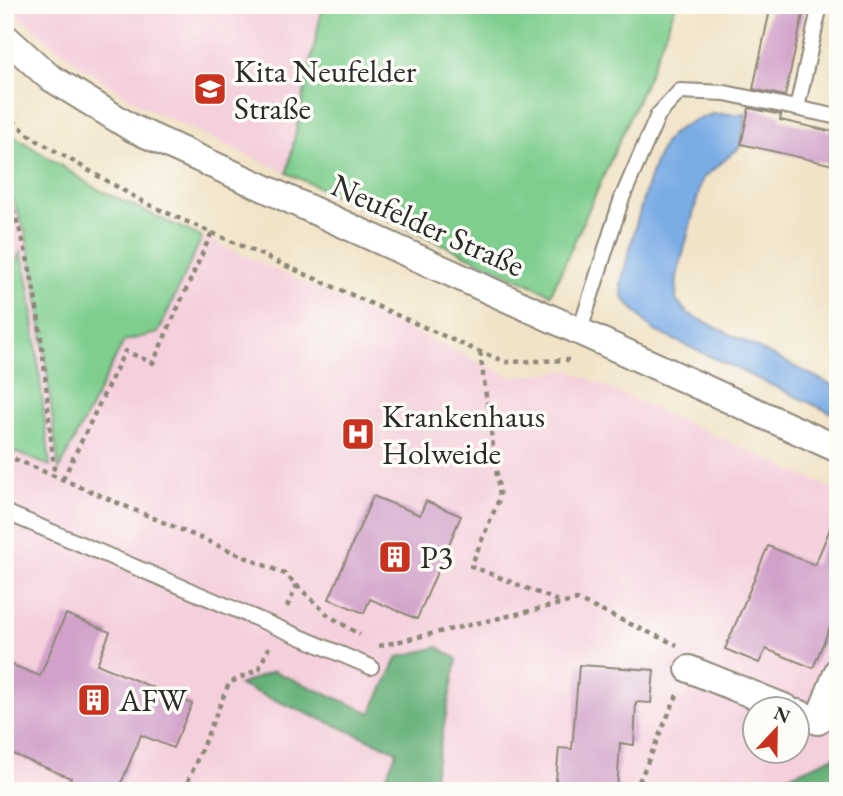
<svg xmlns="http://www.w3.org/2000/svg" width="843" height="796" viewBox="0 0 843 796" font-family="'EB Garamond',serif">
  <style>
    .built { fill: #f4cfdc; fill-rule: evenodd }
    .green { fill: #7ece8e; stroke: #547c5c; stroke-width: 2 }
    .forest { fill: #66b179; stroke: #486e52; stroke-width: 2 }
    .water { fill: #7aace6; stroke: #526c88; stroke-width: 2 }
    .building { fill: #d1a1c9 }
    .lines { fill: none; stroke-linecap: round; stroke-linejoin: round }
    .service-casing { stroke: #8e8779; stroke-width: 18 }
    .minor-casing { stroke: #8e8779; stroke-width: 30 }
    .path { stroke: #8e8779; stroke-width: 4.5; stroke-dasharray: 5 5; stroke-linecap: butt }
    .service { stroke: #fff; stroke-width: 14 }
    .minor { stroke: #fff; stroke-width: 26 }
    .labels { text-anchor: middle; stroke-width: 7; stroke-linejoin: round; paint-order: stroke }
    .poi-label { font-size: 32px; fill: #2b2b2b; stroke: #fdfcf7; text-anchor: start }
    .street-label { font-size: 32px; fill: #2b2b2b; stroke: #fdfcf7 }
  </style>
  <rect width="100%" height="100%" fill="#fdfcf7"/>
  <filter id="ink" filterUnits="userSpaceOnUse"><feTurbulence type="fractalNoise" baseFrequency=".0143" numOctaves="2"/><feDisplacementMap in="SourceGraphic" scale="14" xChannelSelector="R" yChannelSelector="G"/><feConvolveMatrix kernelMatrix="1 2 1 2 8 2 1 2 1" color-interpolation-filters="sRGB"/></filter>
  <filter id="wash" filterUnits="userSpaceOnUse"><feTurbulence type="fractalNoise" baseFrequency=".00686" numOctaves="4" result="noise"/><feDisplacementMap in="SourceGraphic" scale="28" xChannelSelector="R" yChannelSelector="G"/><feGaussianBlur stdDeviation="1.57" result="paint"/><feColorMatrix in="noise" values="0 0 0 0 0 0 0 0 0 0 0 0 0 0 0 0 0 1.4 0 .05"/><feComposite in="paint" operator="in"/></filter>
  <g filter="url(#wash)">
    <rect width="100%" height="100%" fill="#f1e3c7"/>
    <!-- built -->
    <path class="built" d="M13,5H323L287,173L144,107L87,70L20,18Z
      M5,130L98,189L512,377L568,370L838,491L836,791H5ZM756,708H798V750H756Z"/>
    <!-- green -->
    <path class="green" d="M323,5H676L650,72L551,294L287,173Z
      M5,130L97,189L202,237L158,333L124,341L59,470L36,284L25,231L5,180Z
      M21,251L29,285L50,466L5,448V287Z"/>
    <!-- forest -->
    <path class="forest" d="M438,647L457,659L431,791H380L397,751L239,685L273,671L371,713L398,657Z
      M838,755V791H762L767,785Z"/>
    <!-- water -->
    <path class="water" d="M713,114H746L740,147L702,179L677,277L676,299L687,313L838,388V416L653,330L623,298L621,283C629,254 651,155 669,137C682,124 697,119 713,114Z"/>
    <g id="blocks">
      <!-- building -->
      <path class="building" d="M771,5H805L785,96L753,89Z
        M749,108L781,115L780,120L838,133V166L741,144Z
        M373,496L420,515L426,501L461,516L417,619L370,599L364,613L329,599Z
        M837,512L838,608L813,668L766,649L759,663L725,649L768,546L815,565Z
        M66,614L110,632L97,664L192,704L173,748L141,735L118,791H66L71,778L5,751V662L40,676Z
        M579,665L654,670L651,703L636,702L634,745L620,743L617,791H555L559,748L572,749Z"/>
    </g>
  </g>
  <g filter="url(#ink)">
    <use href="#blocks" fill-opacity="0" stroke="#8e8779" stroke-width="2"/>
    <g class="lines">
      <defs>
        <path id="service" d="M797,108L820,5
          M580,330L622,198L658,115L680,91L725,93L838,117
          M5,512L371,667"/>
        <path id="minor" d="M5,37L48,76L132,128L838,449
          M689,669L786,708
          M798,713L818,721L838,671"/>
      </defs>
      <!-- service casing -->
      <use href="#service" class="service-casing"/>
      <!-- minor casing -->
      <use href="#minor" class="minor-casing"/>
      <!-- path -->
      <path class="path" d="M5,114L33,138L145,203L480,352L507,362L569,360
        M5,191C42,273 44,379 54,468L51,474
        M480,352L500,497L471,566L561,602
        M5,455L285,574L328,615L360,635
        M63,479L125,351L153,363L212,232
        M287,607L297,585
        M379,646L577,600L677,645
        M184,791L229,683L259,669L269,647
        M635,791L677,695"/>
      <!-- service -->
      <use href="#service" class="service"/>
      <!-- minor -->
      <use href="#minor" class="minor"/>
    </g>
  </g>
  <!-- icons -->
  <defs>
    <symbol id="school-square" viewBox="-11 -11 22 22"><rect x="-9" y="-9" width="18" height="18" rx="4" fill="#c8321e" stroke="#fdfcf7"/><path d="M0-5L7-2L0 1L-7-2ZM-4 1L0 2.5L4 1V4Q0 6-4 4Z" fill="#fff"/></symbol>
    <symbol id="hospital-square" viewBox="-11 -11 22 22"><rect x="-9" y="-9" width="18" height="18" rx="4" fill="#c8321e" stroke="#fdfcf7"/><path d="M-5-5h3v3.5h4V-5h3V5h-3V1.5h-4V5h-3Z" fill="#fff"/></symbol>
    <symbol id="building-square" viewBox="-11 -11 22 22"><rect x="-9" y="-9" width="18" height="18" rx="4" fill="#c8321e" stroke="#fdfcf7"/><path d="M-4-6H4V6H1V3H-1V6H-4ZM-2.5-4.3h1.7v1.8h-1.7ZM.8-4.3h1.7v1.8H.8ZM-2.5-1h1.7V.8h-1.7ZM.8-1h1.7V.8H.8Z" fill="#fff"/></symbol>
  </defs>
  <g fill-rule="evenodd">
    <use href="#school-square" x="191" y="70" width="38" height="38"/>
    <use href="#hospital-square" x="339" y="415" width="38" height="38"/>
    <use href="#building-square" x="376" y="538" width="38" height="38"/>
    <use href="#building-square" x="75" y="681" width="38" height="38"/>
  </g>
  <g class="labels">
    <!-- poi labels -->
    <g class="poi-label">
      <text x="234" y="82">Kita Neufelder<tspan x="234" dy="37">Straße</tspan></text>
      <text x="382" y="427">Krankenhaus<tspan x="382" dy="37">Holweide</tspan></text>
      <text x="420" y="568">P3</text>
      <text x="119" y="711">AFW</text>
    </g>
    <!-- street labels -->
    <g class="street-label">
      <text transform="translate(428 225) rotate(24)" y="11">Neufelder Straße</text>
    </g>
  </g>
  <!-- margin -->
  <rect width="843" height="796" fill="none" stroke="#fdfcf7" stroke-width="28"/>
  <!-- north arrow -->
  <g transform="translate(776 730) rotate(22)"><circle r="33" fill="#fdfcf7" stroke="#a9a8a5" stroke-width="2"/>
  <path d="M0-5L12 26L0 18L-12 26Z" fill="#c8321e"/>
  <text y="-10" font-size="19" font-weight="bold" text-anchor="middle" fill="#2b2b2b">N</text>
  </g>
</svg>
